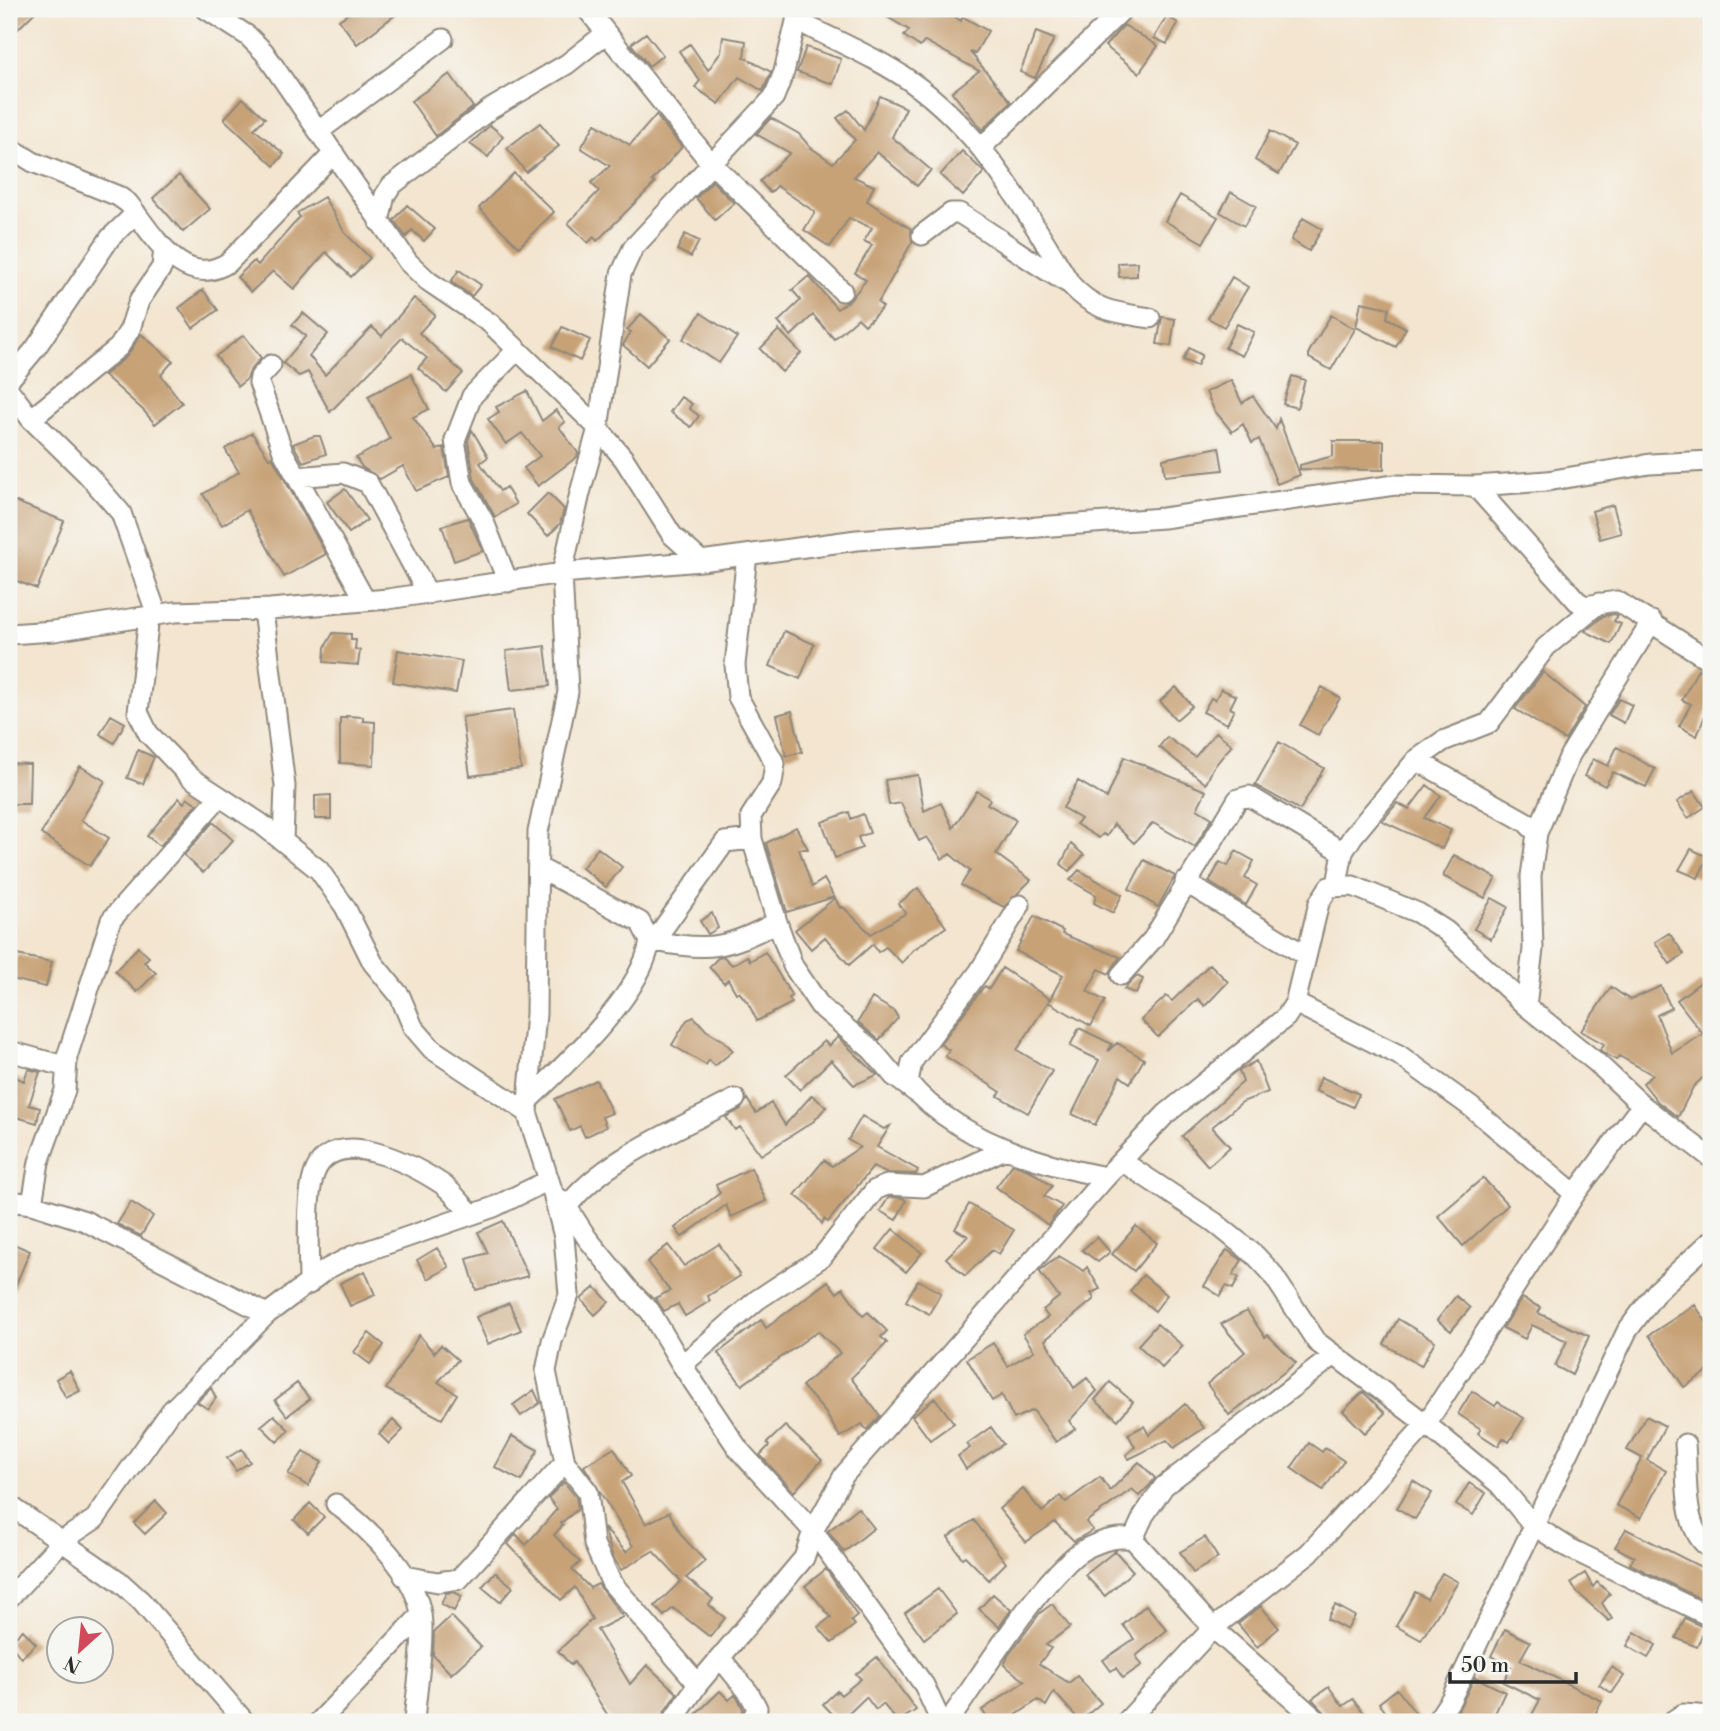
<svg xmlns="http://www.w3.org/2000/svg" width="1720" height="1731" viewBox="0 0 1720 1731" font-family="'Libre Bodoni',serif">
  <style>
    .building { fill: #c7a277 }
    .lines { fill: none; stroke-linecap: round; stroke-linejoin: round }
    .minor-casing { stroke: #8f887d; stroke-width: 23 }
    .minor { stroke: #fff; stroke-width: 19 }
  </style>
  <rect width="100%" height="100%" fill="#f6f6f2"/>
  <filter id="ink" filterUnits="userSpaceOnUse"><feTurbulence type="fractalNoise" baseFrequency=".0143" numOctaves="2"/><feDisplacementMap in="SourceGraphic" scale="14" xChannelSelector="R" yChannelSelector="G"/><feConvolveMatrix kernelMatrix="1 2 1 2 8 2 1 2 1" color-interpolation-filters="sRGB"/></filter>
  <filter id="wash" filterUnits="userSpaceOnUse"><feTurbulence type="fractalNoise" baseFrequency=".00686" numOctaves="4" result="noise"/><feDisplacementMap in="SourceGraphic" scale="28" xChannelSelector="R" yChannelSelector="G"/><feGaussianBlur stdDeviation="1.57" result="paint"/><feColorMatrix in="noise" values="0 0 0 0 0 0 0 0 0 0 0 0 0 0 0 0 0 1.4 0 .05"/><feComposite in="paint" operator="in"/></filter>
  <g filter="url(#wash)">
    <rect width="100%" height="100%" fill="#f3e5cf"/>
    <g id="blocks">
      <!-- building -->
      <path class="building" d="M9,9H38L16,31L9,24Z
        M355,9H403L357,44L339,20Z
        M874,9H944L961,21L963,17L988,31L975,54L970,52L1011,102L982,130L952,92L979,71L925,41L920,47L904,36L909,30Z
        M1167,16L1178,23L1167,44L1154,38Z
        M1124,25L1158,46L1139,73L1105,46Z
        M1036,32L1054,39L1035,78L1020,72Z
        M646,33L663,55L649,66L631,44Z
        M723,37L746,41L744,57L771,72L763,91L739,77L719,104L695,87L700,81L679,51L690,44L708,70L721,52Z
        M806,47L841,59L833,84L797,72Z
        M450,74L473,107L436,136L411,101Z
        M880,96L906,108L892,137L931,170L917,186L877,152L854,177L874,186L867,201L911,229L912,242L878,303L883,307L865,325L858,318L834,339L813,315L791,336L778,322L801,300L792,290L809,276L837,309L850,300L866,280L855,273L872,245L864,241L872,228L849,218L830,247L804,230L815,212L777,186L770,193L760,181L790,153L756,134L771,118L799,134L810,147L833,163L855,140L837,118L848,110L864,130Z
        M243,98L265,118L254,129L284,154L274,166L224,119Z
        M656,115L682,147L652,181L655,183L597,241L594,237L588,243L568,223L599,191L591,183L610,166L581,148L595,124L630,145Z
        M540,123L559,146L526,172L507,148Z
        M490,125L503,136L488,157L470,144Z
        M1270,131L1295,145L1279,174L1255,160Z
        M962,151L984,172L963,196L940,175Z
        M514,173L554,212L519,247L479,208Z
        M179,175L210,209L183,232L153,198Z
        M712,181L734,203L715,220L696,198Z
        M1231,192L1256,206L1244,226L1220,212Z
        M1180,195L1218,217L1203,243L1165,221Z
        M324,197L345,233L370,258L351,277L326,252L294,289L273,271L251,292L237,277L254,261L258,265L300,217L297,213Z
        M407,205L435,229L424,241L412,230L406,237L394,220Z
        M1303,218L1322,229L1309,251L1291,240Z
        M685,234L699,241L691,257L677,250Z
        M1137,262V276L1119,277L1118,263Z
        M459,270L481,285L472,296L451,282Z
        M1232,277L1248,287L1224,327L1208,318Z
        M203,290L218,310L193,328L179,308Z
        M414,298L435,315L419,333L463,373L446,392L418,368L427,358L402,338L330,412L308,372L299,376L283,363L306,336L292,325L303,313L328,334L309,356L325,375L372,327L382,336Z
        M1361,302L1389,308L1387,318L1406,328L1396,347L1356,327Z
        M701,313L737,337L719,363L683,339Z
        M641,314L670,339L647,366L623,345L631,332L627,330Z
        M1331,315L1355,329L1331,370L1309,358V352Z
        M1162,317L1175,319L1171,346L1157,344Z
        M1237,324L1254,332L1242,356L1225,348Z
        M562,327L590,340L580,361L552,347Z
        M779,330L801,353L782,372L760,349Z
        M141,334L173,361L161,375L182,403L155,424L144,411L104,375L127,356Z
        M244,335L261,358L251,369L247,379L238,386L216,356Z
        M1189,348L1202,355L1197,366L1183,360Z
        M411,374L429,409L413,417L437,450L444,447L449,477L416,491L403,466L380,479L362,467L356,458L390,439L368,396Z
        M1292,376L1305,380L1297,408L1283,404Z
        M1231,380L1242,403L1253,396L1276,429L1279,419L1300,475L1277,484L1259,439L1252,443L1243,424L1232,432L1214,410L1206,392Z
        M527,391L542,421L556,410L565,422L559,427L578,453L577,457L538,486L524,468L540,456L522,433L506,444L488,419L499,412L496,407Z
        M681,397L692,404L689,408L699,416L691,427L670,412Z
        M472,430L488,457L480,463L500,491L506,487L516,504L495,517L474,479L468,441Z
        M252,433L269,458L272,457L326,554L284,577L247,510L222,525L203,494L239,472L225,449Z
        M314,436H320L326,454L303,462L293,444Z
        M1333,441H1384V470L1300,469V465L1333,456Z
        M1219,447L1223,470L1165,476L1163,459Z
        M345,489L367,520L349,533L327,502Z
        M548,493L564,509L560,524L548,536L527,514Z
        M9,499L64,521L37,589L9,578Z
        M1613,505L1621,533L1600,539L1592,511Z
        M468,518L483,551L454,561L442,526Z
        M1614,614L1617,616L1614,621L1621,624L1611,644L1585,631L1603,616Z
        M784,631L814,644L800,679L770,666Z
        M333,633L351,634V640H356L355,649L360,650L358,665L324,662L325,647Z
        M545,646L550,686L511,690L506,651Z
        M398,650L462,661L456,693L393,682Z
        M1698,669L1711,676V700L1697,736L1679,726L1691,704L1682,700Z
        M1543,672L1585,707L1565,740L1515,709Z
        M1176,687L1192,706L1176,720L1160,701Z
        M1322,687L1340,698L1318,735L1300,725Z
        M1221,689L1236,696L1230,708L1234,710L1227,724L1203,712L1211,698L1215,700Z
        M1619,699L1632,705L1624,723L1609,715Z
        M513,710L521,769L470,776L462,717Z
        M792,711L802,752L786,756L777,715Z
        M111,715L125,723L114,743L100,734Z
        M346,716L363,717V721L375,722L374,765L340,763V718H346Z
        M1216,732L1232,745L1213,768L1206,784L1159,747L1167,737L1195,757Z
        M1279,742L1324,768L1300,810L1255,785Z
        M1617,747L1655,769L1646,787L1613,772L1605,786L1585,776L1593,759L1608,766Z
        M138,750L154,757L143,784L127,778Z
        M1124,757L1206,791L1197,809L1212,818L1195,847L1153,823L1134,843L1114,824L1107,836L1103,834L1099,838L1076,824L1081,819L1063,808L1078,781L1107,798Z
        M9,763L30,764L29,804H9Z
        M80,766L105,781L81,820L109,838L90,866L41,834Z
        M918,775L924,811L941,803L953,828L977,791L990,799L987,804L1016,820L996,854L1031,880L1004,907L961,885L970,871L950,854L942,859L927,837L919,841L901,803L889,805L885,780Z
        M1427,785L1441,796L1424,818L1451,830L1442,849L1382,821L1397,803L1409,809Z
        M1694,791L1705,807L1688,818L1677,802Z
        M331,795V819H315V796Z
        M179,798L184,803L188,798L197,804L160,846L147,836Z
        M849,812L851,819L863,814L870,833L858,837L862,848L835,858L822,822Z
        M213,822L233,840L203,873L184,855Z
        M796,827L808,849H799L812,887L824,879L834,897L787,912L766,843Z
        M1071,844L1084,855L1069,871L1061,864Z
        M598,848L622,867L606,887L582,868Z
        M1691,849L1708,857L1698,878L1679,870Z
        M1236,851L1254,861L1245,878L1257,885L1246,905L1209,882L1220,862L1228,866Z
        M1454,855L1496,878L1485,898L1443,876Z
        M1144,860L1175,876L1158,907L1129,889Z
        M1079,870L1122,895L1113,913L1094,903L1096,895L1070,880Z
        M918,888L946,927L913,950L902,963L886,947L878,952L873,944L849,965L825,937L811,949L795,930L835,898L840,908L843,907L871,934L906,913L898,904Z
        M1492,898L1508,907L1491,939L1474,929Z
        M712,913L718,928L708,934L700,921Z
        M1034,916L1063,931L1062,934L1120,957L1109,974L1099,969L1087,991L1105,1001L1091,1026L1048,1002L1050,999L1017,1050L1052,1071L1028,1113L998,1096L1001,1092L945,1056L949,1050L940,1044L983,988L985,986L989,989L1002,968L1050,999L1063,975L1016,951Z
        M1669,933L1684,954L1670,964L1655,942Z
        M138,947L149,957L144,962L156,973L137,992L115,971Z
        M765,952L792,996L789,998L792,1003L757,1021L748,1003L739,992L736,993L728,979L724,983L709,967L718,958L724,957L732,965L747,956L750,961Z
        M17,955L52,962L46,987L11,979Z
        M1210,964L1228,982L1205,1006L1198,999L1158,1037L1141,1020L1166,996L1172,1001Z
        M1137,976L1143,979L1136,994L1124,989Z
        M1701,982L1711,995V1070L1693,1087L1678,1117L1658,1102L1643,1083L1653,1075L1619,1056L1616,1060L1604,1053L1600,1050L1604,1044L1581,1031L1611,987L1630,1000L1661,986L1671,1008L1657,1015L1672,1053L1703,1034L1677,1000Z
        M872,998L894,1011L898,1018L879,1040L858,1022Z
        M694,1017L706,1030L724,1041L733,1051L715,1066L709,1060L706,1065L672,1045L687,1020Z
        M1079,1028L1112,1044L1108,1051L1117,1043L1144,1059L1130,1083L1120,1076L1095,1125L1072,1114L1099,1060L1070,1046Z
        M838,1037L877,1075L854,1085L831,1060L800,1090L786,1075L824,1041L829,1046Z
        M1256,1061L1268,1092L1242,1102L1212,1127L1230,1147L1208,1166L1182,1136L1243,1082L1239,1071Z
        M28,1069L40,1072L29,1105L40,1108L37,1123L9,1115V1074L24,1081Z
        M1321,1077L1359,1094L1353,1107L1316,1091Z
        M596,1080L612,1113L602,1117L606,1127L585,1137L580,1126L570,1131L555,1099Z
        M812,1095L826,1107L814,1121L761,1155L740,1127L735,1130L726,1117L741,1109L747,1099L756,1113L771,1103L785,1125Z
        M862,1116L884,1129L890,1126L877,1147L918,1170L916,1174L886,1173L873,1167L828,1222L824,1219L822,1224L809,1206L795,1195L824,1160L832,1166L860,1147L848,1140Z
        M1013,1164L1031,1171L1052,1186L1044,1196L1062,1206L1048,1225L996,1187Z
        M751,1168L766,1201L731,1217L726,1205L682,1237L675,1228L720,1193L716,1185Z
        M1483,1178L1508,1205L1463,1246L1438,1216Z
        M889,1197L903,1198L906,1201L896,1220L880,1211Z
        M131,1202L153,1216L141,1236L117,1224Z
        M969,1204L1014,1230L999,1254L992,1250L965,1276L946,1258L968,1236L955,1229Z
        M503,1221L528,1276L476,1290L467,1259L488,1253L478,1232Z
        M1136,1226L1157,1243L1134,1271L1112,1254Z
        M893,1229L922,1253L906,1272L877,1249Z
        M1097,1237L1110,1252L1098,1262L1082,1250Z
        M9,1242L30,1251L9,1301Z
        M719,1244L740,1276L708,1296L710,1301L685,1316L678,1304L664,1311L655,1298L670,1291L647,1262L668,1245L684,1266Z
        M437,1248L449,1267L428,1279L417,1260Z
        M1227,1250L1242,1260L1233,1275L1239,1277L1233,1289L1226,1286L1220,1296L1204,1286Z
        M1059,1256L1084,1271L1087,1267L1100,1289L1091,1293L1094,1299L1045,1340L1074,1388L1087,1378L1097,1391L1069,1421L1075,1429L1056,1442L1033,1410L1014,1419L1002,1395L992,1401L967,1359L993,1343L1008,1366L1034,1351L1023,1334L1048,1317L1043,1310L1059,1297L1039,1271Z
        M365,1271L375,1295L350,1306L340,1283Z
        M1143,1275L1167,1295L1155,1311L1130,1291Z
        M918,1280L941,1293L929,1314L906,1301Z
        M828,1281L837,1293L843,1288L863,1316L868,1312L887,1331L881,1337L887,1343L851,1378L880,1416L867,1430L862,1424L840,1437L825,1412L802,1386L840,1353L818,1331L742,1385L718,1353L761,1320L766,1328Z
        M595,1287L609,1302L595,1315L581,1299Z
        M1456,1296L1470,1308L1451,1331L1437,1320Z
        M1522,1298L1541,1308L1538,1313L1589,1336L1572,1375L1555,1366L1567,1341L1532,1325L1525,1339L1503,1328Z
        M509,1303L521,1330L488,1344L476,1317Z
        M1695,1305L1711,1329V1369L1684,1387L1649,1335Z
        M1247,1311L1265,1337L1268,1335L1296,1363L1229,1415L1207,1384L1245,1352L1221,1324Z
        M1398,1319L1435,1341L1421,1366L1384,1344Z
        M1157,1324L1183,1346L1162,1368L1138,1345Z
        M369,1333L384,1345L370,1364L354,1352Z
        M419,1335L434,1353L441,1345L458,1360L438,1382L457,1394L442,1419L386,1389Z
        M70,1371L80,1391L66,1398L56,1379Z
        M1110,1382L1133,1402L1118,1420L1095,1400Z
        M297,1383L310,1399L287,1416L275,1400Z
        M211,1388L216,1398L208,1409L197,1402Z
        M534,1390L540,1403L521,1416L513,1405Z
        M1472,1391L1495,1406L1498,1402L1524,1418L1509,1442L1503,1438L1498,1446L1478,1433L1481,1429L1458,1414Z
        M1363,1392L1385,1413L1365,1433L1343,1411Z
        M935,1398L954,1423L930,1440L912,1416Z
        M1185,1404L1204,1428L1174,1448L1167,1440L1129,1459L1126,1455L1135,1447L1128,1434L1144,1426L1149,1435Z
        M274,1415L289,1430L277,1442L261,1426Z
        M1646,1416L1665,1426L1647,1460L1666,1471L1641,1518L1616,1505L1642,1458L1627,1450Z
        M393,1420L403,1430L389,1444L379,1434Z
        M785,1426L822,1460L794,1492L760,1455L769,1446L767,1443Z
        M991,1427L1003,1444L966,1469L958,1456L970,1448L967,1444Z
        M512,1436L538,1450L521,1481L495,1467Z
        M1309,1443L1322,1452L1325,1448L1344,1461L1323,1490L1291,1468Z
        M614,1448L631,1476L622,1482L646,1524L669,1512L682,1536L705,1561L686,1578L713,1599L709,1605L725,1618L710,1637L673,1608L664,1616L655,1606L681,1581L653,1551L621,1570L613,1557L604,1528L626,1552L633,1546L584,1466Z
        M242,1449L250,1462L236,1471L227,1458Z
        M303,1452L322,1462L308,1486L288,1474Z
        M1139,1462L1155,1478L1149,1486L1139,1496L1132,1489L1086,1522L1093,1530L1074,1541L1055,1522L1026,1542L999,1509L1023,1489L1042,1512L1060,1496L1066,1502L1100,1477L1110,1491Z
        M1413,1481L1432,1493L1415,1519L1397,1508Z
        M564,1482L576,1497L578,1509L561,1523L563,1525L554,1535L580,1562L572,1570L590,1588L598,1584L623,1617L597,1630L630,1684L647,1665L677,1693L663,1714L652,1722H612L574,1662L571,1665L558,1651L592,1619L575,1587L561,1600L508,1544L516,1534L526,1545L557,1509L548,1498Z
        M1469,1483L1486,1493L1473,1515L1456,1505Z
        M156,1501L167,1513L145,1534L134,1523Z
        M310,1503L324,1517L308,1533L294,1520Z
        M858,1508L874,1528L844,1552L828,1531Z
        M974,1520L1006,1563L989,1580L965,1556L962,1558L948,1537Z
        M1626,1529L1711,1572V1604L1630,1564L1634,1557L1615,1547Z
        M1205,1537L1218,1558L1193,1573L1180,1552Z
        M1115,1551L1133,1571L1105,1596L1085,1575Z
        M826,1569L857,1616L851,1621L855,1625L832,1643L818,1627L831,1617L805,1586Z
        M495,1572L513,1587L500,1602L482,1587Z
        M1442,1573L1458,1582L1421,1640L1396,1626L1415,1592L1427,1599Z
        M1585,1573L1593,1587L1597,1582L1610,1594L1602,1603L1612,1619L1609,1621L1577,1592L1571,1582Z
        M938,1589L957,1614L924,1639L905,1613Z
        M454,1592L462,1596L454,1611L441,1604L446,1593Z
        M993,1594L1011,1610L999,1627L979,1609Z
        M1052,1604L1070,1627L1046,1645L1051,1648L1039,1664L1069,1683L1077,1676L1101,1703L1080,1721L1054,1692L1046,1706L1038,1700L1006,1722H990L982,1710L1025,1681L1004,1665L1008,1656L1040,1613Z
        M1146,1605L1167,1630L1136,1656L1142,1665L1123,1678L1116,1668L1111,1671L1103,1660L1134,1639L1123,1625Z
        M1335,1605L1355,1616L1347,1630L1327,1619Z
        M1261,1606L1279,1628L1257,1647L1238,1624Z
        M451,1616L481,1647L451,1674L433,1655L434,1632Z
        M1685,1618L1705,1628L1697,1647L1676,1638Z
        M1505,1629L1530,1642L1520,1660L1602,1701L1591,1722H1528L1540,1700L1503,1682L1511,1667L1491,1656Z
        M23,1630L36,1644L21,1658L9,1642Z
        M1635,1632L1656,1645L1648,1658L1627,1646Z
        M877,1657L916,1710L898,1722L883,1704L876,1710L866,1697L840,1722L823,1704L837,1691L841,1695L861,1679L856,1674Z
        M1612,1667L1624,1676L1612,1693L1599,1685Z
        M1475,1677L1505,1692L1491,1722H1452Z
        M1329,1687L1343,1706L1353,1699L1371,1722H1334L1312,1699Z
        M1397,1689L1422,1722H1393L1379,1703Z
        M720,1691L729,1700L735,1695L739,1700L743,1709L739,1722H688Z"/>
    </g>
  </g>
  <g filter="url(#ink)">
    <use href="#blocks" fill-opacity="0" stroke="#8f887d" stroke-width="2"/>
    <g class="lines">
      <defs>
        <path id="minor" d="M206,9L248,36L264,52L408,262L428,281L490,323L598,428L624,459L672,535L701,561
          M587,9L710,162L842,291
          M799,9L784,72L774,97L633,248L621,274L598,428L580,493L562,573L568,692L538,832L536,1014L527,1112L553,1193L567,1207L587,1238L631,1292L650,1311L680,1362L739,1450L813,1531L924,1685L941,1722
          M796,20C833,40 876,57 910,81C984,133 1024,209 1071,285C1096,312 1115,312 1150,318
          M319,131L443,39
          M9,147L33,162L118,196L128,203C153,234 183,292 229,262L334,153
          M982,147L1123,9
          M379,222L385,195L391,186L489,110L567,64L605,34
          M922,235L951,213H959C997,236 1031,263 1070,284
          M271,365L260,377L259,383L283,452L365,600
          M9,380L35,349L110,238L136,213
          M9,390L31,419L88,475L121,513L157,615
          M31,419L119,347L130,329L139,301L162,267L164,248
          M297,477L343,473L368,483L428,594
          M1475,486L1577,601L1585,606L1617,601L1711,661
          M747,555L735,665L738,697L775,764L772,783L751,816L752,839L777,922L793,966L820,1006L872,1050L894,1076L917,1093
          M508,582L484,522L462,483L455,440L472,396L517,350
          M263,610L285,786L283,840
          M149,616L138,712L148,733L190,777L260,823L319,870L345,907L373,963L400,996L413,1027L432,1049L527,1112
          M9,634L54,631L175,612L270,609L388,599L562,573L701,561L857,540L1163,518L1395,485L1475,486L1547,481L1650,464L1711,461
          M1416,760L1526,822L1537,833L1531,876L1533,949L1526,1006
          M1537,833L1570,755L1652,621
          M1185,882L1305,955
          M1337,884L1343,852L1353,836L1416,760L1443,741L1489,723L1546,647L1599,603
          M1020,905L979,972L912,1062L908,1082C954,1138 1037,1164 1106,1177
          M655,941C709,952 728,948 777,922
          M649,948L725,842L752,839
          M1121,975L1153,939L1238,799L1249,796L1343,852
          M1295,1003L1399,1055L1471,1107L1575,1194
          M9,1051L60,1065L65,1063L111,920L219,797
          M526,1102C565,1065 642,995 650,941L640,922L539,868
          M1123,1162L1214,1222L1256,1256L1271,1272L1317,1342L1426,1424L1499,1484L1533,1525L1569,1548L1711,1617
          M554,1197L564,1237L569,1295L552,1341L546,1371L565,1462L588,1492L594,1544L611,1582L698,1684
          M9,1201L32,1204L85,1221L267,1314
          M32,1204L39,1162L65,1090L67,1061
          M567,1207C602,1159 682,1128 735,1099
          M309,1284C309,1256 305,1196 315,1172C335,1123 413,1165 442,1184C453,1192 462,1205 472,1214
          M682,1365L757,1300L822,1257L875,1190L887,1185L924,1187L1005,1149
          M1685,1444C1688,1476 1681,1530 1711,1549
          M336,1504C368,1528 415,1573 421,1614C425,1639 416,1694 414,1722
          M9,1505L119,1581L141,1601L245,1722
          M1133,1539L1144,1515L1164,1486L1333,1356
          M404,1576L438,1582L459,1579L565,1462
          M9,1598L62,1541L95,1519L171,1411L267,1314L327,1269L352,1256L494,1207L547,1181
          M722,1660L749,1693L757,1708L751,1722
          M319,1722L421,1615
          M672,1722L698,1684L804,1558L813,1531L844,1475L1106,1177L1166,1114L1286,1017L1295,1003L1319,903L1329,887L1353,886L1418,913L1446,931L1526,1006L1596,1062L1642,1105L1711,1158
          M948,1722C984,1672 1024,1604 1069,1561C1084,1546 1112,1535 1133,1539L1213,1628L1319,1722
          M1126,1722L1213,1628L1309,1553L1426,1424L1575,1194L1642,1105
          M1436,1722L1451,1699L1627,1331L1657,1291L1711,1241
          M1671,1722L1683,1714L1711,1716"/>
      </defs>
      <!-- minor casing -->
      <use href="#minor" class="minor-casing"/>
      <!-- minor -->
      <use href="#minor" class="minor"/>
    </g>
  </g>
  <!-- margin -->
  <rect width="1720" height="1731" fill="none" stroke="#f6f6f2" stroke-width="35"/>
  <!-- north arrow -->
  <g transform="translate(80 1650) rotate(207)"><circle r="33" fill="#f6f6f2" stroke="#a5a5a2" stroke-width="2"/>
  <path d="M0-5L12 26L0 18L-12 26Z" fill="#d1495b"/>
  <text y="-10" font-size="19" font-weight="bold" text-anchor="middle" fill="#2b2b2b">N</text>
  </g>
  <!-- scale -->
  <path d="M1450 1672v10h126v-10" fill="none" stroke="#2b2b2b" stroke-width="3.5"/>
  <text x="1461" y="1672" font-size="21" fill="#2b2b2b" stroke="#f6f6f2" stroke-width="5" paint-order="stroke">50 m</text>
</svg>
